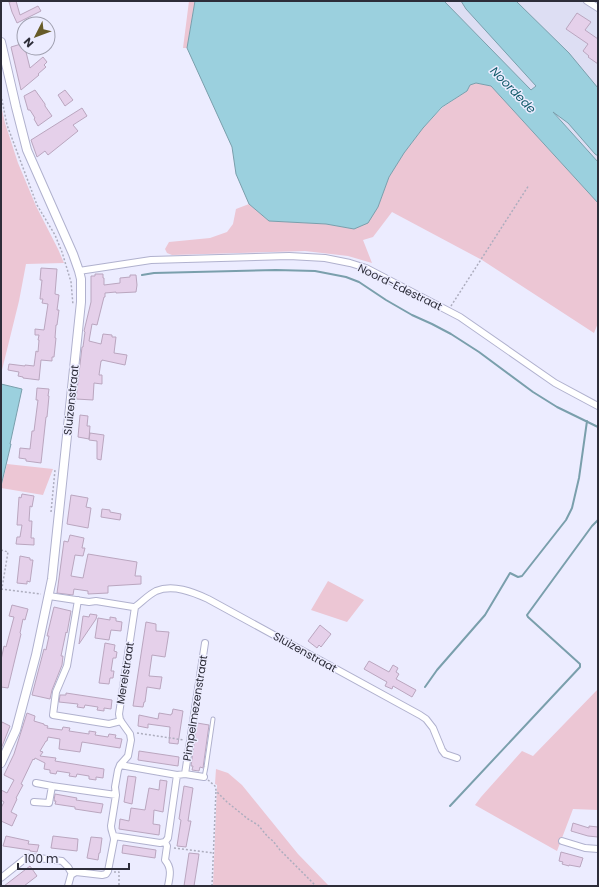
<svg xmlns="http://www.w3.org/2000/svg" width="599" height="887" viewBox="0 0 599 887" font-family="Poppins,sans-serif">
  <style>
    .built { fill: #dddef3 }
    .green { fill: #ecc6d4 }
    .water { fill: #9bd0de; stroke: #7a9fac }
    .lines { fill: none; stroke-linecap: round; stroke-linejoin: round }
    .stream { stroke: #7a9fac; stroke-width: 2 }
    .building { fill: #e5d0ea; stroke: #baa6bf }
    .service-casing { stroke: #b0b1ce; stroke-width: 5 }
    .minor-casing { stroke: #b0b1ce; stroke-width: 8 }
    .tertiary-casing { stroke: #b0b1ce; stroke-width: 10 }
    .path { stroke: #adadbe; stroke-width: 1.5; stroke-dasharray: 2 2; stroke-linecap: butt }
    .service { stroke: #fff; stroke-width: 3 }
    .minor { stroke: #fff; stroke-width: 6 }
    .tertiary { stroke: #fff; stroke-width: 8 }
    .labels { text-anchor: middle; stroke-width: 3; stroke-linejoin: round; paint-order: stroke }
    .street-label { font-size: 11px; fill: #2d2d39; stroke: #ececff }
    .water-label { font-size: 12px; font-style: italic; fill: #155c6b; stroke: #ececff }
  </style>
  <rect width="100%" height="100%" fill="#ececff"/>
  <!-- built -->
  <path class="built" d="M444,1H598V162L551,109L531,90Z"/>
  <!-- green -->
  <path class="green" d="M189,1H195L187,48H183Z
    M476,83L491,86L598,203V323L594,333L482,260L392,212L373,237L363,240L372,263L348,256L305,251L172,255L167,253L165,249L169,242L210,238L227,232L233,224L236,209L249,204L269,221L326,224L354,229L378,207L389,177L404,153L423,128L443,107L467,91L470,85Z
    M1,105L5,123L18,163L36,206L58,249L64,263L26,264L19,301L1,374Z
    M7,464L53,469L43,495L1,488Z
    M328,581L364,600L347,622L311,610Z
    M598,689V810L573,809L557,851L475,805L481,797L522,751L533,756Z
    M216,769L228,773L242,785L298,854L329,886H213L217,785L215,784Z"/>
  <!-- water -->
  <path class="water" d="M195,1H444L531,90L536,86L466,9L461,1H516L569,53L598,88V156L595,154L568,123L553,112L598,162V203L491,86L476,83L470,85L467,91L442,107L423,128L404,153L389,177L378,207L368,223L354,229L326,224L269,221L249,204L236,174L232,147L187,48Z
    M1,384L22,389L10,444H11L1,486Z"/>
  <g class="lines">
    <!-- stream -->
    <path class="stream" d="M142,275L154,273L276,270L315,271L346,277L359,282L386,300L412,315L432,324L451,334L479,352L533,392L557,407L598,427
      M425,687L437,670L485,615L510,573L518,577L522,576L566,520L572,508L579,478L587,421
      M450,806L580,667V664L528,617L527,615L592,526L598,520"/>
  </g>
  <!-- building -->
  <path class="building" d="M14,1H16L20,15L38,6L41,11L17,23L12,12L9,2Z
    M577,13L591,22L585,30L598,39V64L588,57L589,56L583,51L588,44L566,29Z
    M21,44L22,49L24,47L25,48L30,68L43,57L47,62L44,65L46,67L38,74L39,75L21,90L11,47Z
    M35,90L45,104V106L52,116L38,126L34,119L35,118L30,110H28L24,96Z
    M65,90L73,100L65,106L58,95Z
    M82,108L87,116L73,125L78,131L48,155L45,151L37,157L31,140Z
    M41,268L57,269L55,294L59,295L57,310H59L57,325H56L55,338H56L54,357H52V361L41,360L39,380L23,378V377L18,376L19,372L8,370L9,364L25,366V365L34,366L36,351L38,352L39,340H38L39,335H35V329L44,330L48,304L42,303L43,299H40L42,280H40Z
    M95,274H103V278H104V285L120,283V278L130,277V275H136L137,285L136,292L116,293V292L105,293V297H104L97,325L92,324L89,341L101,344L103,334L112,335V337H116L114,353L127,355L125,365L102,360V361H101L99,375H102V384L94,383L93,400L76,399L82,347H83L85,332L84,331L91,302V276H95Z
    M37,388L49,389L48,396H49L47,417H46L41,463L26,461V459L19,458L20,448L30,449L32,431H34L38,400H36Z
    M80,415L88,416L87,426H90L89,439L78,437Z
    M90,433L104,435L101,460L97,459V441L89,440Z
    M22,494L34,496L32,507L30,506L29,521H32L31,538H34V545L16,544L17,537H20L22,525H17L19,497L21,498Z
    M71,495L88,498L86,507L91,508L88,528L67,524Z
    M102,509L110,510V512L121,514L120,520L101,517Z
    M70,535L84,538L82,548H85L83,556L75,555L71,576L83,578L88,554L137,562L135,576H141V584L108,586V593L88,594V591L74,589L73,595L57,593L64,541L68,542Z
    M20,556L30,558V560H33L30,582L27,581V584L17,583Z
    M12,605L28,609L25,620L23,619L20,633L21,634L8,688L1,687V660L4,646L6,647L14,617L9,616Z
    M54,607L71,611L67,633L66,632L61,656H63L62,665L52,690L50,699L32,695L44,649L46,650L49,636H47Z
    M90,614L97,615L96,619L79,644L83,616L89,617Z
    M110,617L116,618V621L122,622L121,631L111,630L109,640L95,638L98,618L110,620Z
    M146,622L156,624V631L169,632L165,657L152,655L149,676L162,677L160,689L147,687L145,702H144L143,707L133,706Z
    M320,625L331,634L321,647L319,645L317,648L308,641Z
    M105,643L115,645L114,651L117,652L116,658H113L111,671H114L113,678H110L109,684L99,683Z
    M369,661L389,672L393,665L398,668L396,672L399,674L396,679L416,690L412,697L393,686L392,689L385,686L387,682L364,669Z
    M66,693L112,700L111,709L104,708V711L97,710L98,707L85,705L84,708L77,707L78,704L59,702L60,695H66Z
    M173,709L183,711L178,744L169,743L170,727L148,724V728L138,726L139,715L158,719L159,713L171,715V714H172Z
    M27,713L35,716L34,721L44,724V725L48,726L47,728L62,730L63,727L70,728L69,731L89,734V731L96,732L95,735L108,737L109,734L116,735L115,738L122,739L120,748L82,742L80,752L59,749L60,739L48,737L47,741H46L40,751L43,752L40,756L56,758L55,761L104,769L103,778L96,777V780L89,779V776L77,774L76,777L69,776L70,773L57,771L56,774L50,773V770L44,769L45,763L35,758L34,760L33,759L21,784L23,785L16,798L17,799L11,812L17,815L12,826L1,821V808L4,802L1,800V790L7,793L14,780L4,775L14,754Z
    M2,722L10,726L1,749V726Z
    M197,723L209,725L203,768L200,767L199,771L192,770L193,766H191Z
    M139,751L179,757L178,766L138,760Z
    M128,776L136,777L132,804L124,802Z
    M160,780L167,781L163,812L154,810L153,824L160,825L159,835L119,829L120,819L129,821L131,808L145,810L149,788L159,790Z
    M184,786L193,788L188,821H191L186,847L177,846L181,820L179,819Z
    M55,794L77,798L76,800L103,804L101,813L75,809V807L55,804L56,801H54Z
    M573,823L589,828V826L598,827V837L588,836L571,831Z
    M6,836L29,841L28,844L39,845L37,852L30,851V850L3,846Z
    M53,836L78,839L77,851L51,848Z
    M91,837L102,838L100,853H99L98,860L87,858Z
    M123,845L156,850L155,858L122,853Z
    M561,852L583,858L580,867L569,865V866L562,864L563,862L559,861Z
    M189,853L199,854L198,861L194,886H184Z
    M30,866L37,876L24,886H4Z"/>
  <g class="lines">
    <defs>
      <path id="service" d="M204,777L206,767L213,719"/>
      <path id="minor" d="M587,1L598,8
        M79,271L151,260L289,256L325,258L350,263L366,268L460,317L555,383L598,406
        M49,596L89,602L96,601L133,607H135
        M78,600L67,666L56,692L53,715L109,724L121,721
        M135,607C142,602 148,595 156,591C173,584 193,592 208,599L420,715L426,719L433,728L442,750L445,754L457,758
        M120,765L177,775L185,774L204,777
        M185,774L205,643
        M36,783L52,786
        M34,802L49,803L52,786L116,795
        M114,836L160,843L165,842L168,838L177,775
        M562,841L585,848L598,849
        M165,842L167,846L165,860C172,868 170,876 168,886
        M1,878L26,858L31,857L62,861L68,867L72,874
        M68,886L71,875L76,872L102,875L106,874L108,871L114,840C114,835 111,831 111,826L116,795L115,787L118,770L120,765L128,756L131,740L130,734L120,720L119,714L135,607"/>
      <path id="tertiary" d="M1,42L16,107L27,150L73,254L79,271L81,279V302L52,579L36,655L16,730L1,763"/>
    </defs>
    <!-- service casing -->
    <use href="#service" class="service-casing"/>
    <!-- minor casing -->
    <use href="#minor" class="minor-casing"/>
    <!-- tertiary casing -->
    <use href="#tertiary" class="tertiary-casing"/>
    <!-- path -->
    <path class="path" d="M1,95L7,125L37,205L55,235L62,252L71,282L73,305
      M451,306L529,185
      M51,512L55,470
      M1,550L8,552L2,588
      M1,589L41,594
      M137,733L184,740
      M208,780L215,786L216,790L218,793L227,802L248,819L258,825L268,837L273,841L280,850L316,886
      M174,848L213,853
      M114,872H119V886
      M212,886L216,790"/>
    <!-- service -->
    <use href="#service" class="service"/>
    <!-- minor -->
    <use href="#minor" class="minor"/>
    <!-- tertiary -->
    <use href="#tertiary" class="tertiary"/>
  </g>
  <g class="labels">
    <!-- street labels -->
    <g class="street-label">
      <text transform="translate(400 287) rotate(26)" y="4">Noord-Edestraat</text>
      <text transform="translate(71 400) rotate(-84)" y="4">Sluizenstraat</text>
      <text transform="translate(305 652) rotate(29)" y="4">Sluizenstraat</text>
      <text transform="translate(125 673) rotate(-81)" y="4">Merelstraat</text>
      <text transform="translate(195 708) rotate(-81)" y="4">Pimpelmezenstraat</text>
    </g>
    <!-- water labels -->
    <g class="water-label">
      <text transform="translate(513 90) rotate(46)" y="4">Noordede</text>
    </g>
  </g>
  <!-- border -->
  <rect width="599" height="887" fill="none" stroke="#2d2d39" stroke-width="4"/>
  <!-- north arrow -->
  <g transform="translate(36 36) rotate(228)"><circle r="19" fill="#ececff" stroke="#a0a0b0"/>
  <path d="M0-3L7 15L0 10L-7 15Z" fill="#675b28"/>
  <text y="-6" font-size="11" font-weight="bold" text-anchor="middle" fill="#2d2d39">N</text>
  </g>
  <!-- scale -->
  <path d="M18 863v6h111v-6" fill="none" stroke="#2d2d39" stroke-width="2"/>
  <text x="24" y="863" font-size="12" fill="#2d2d39" stroke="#ececff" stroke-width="3" paint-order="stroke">100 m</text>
</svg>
